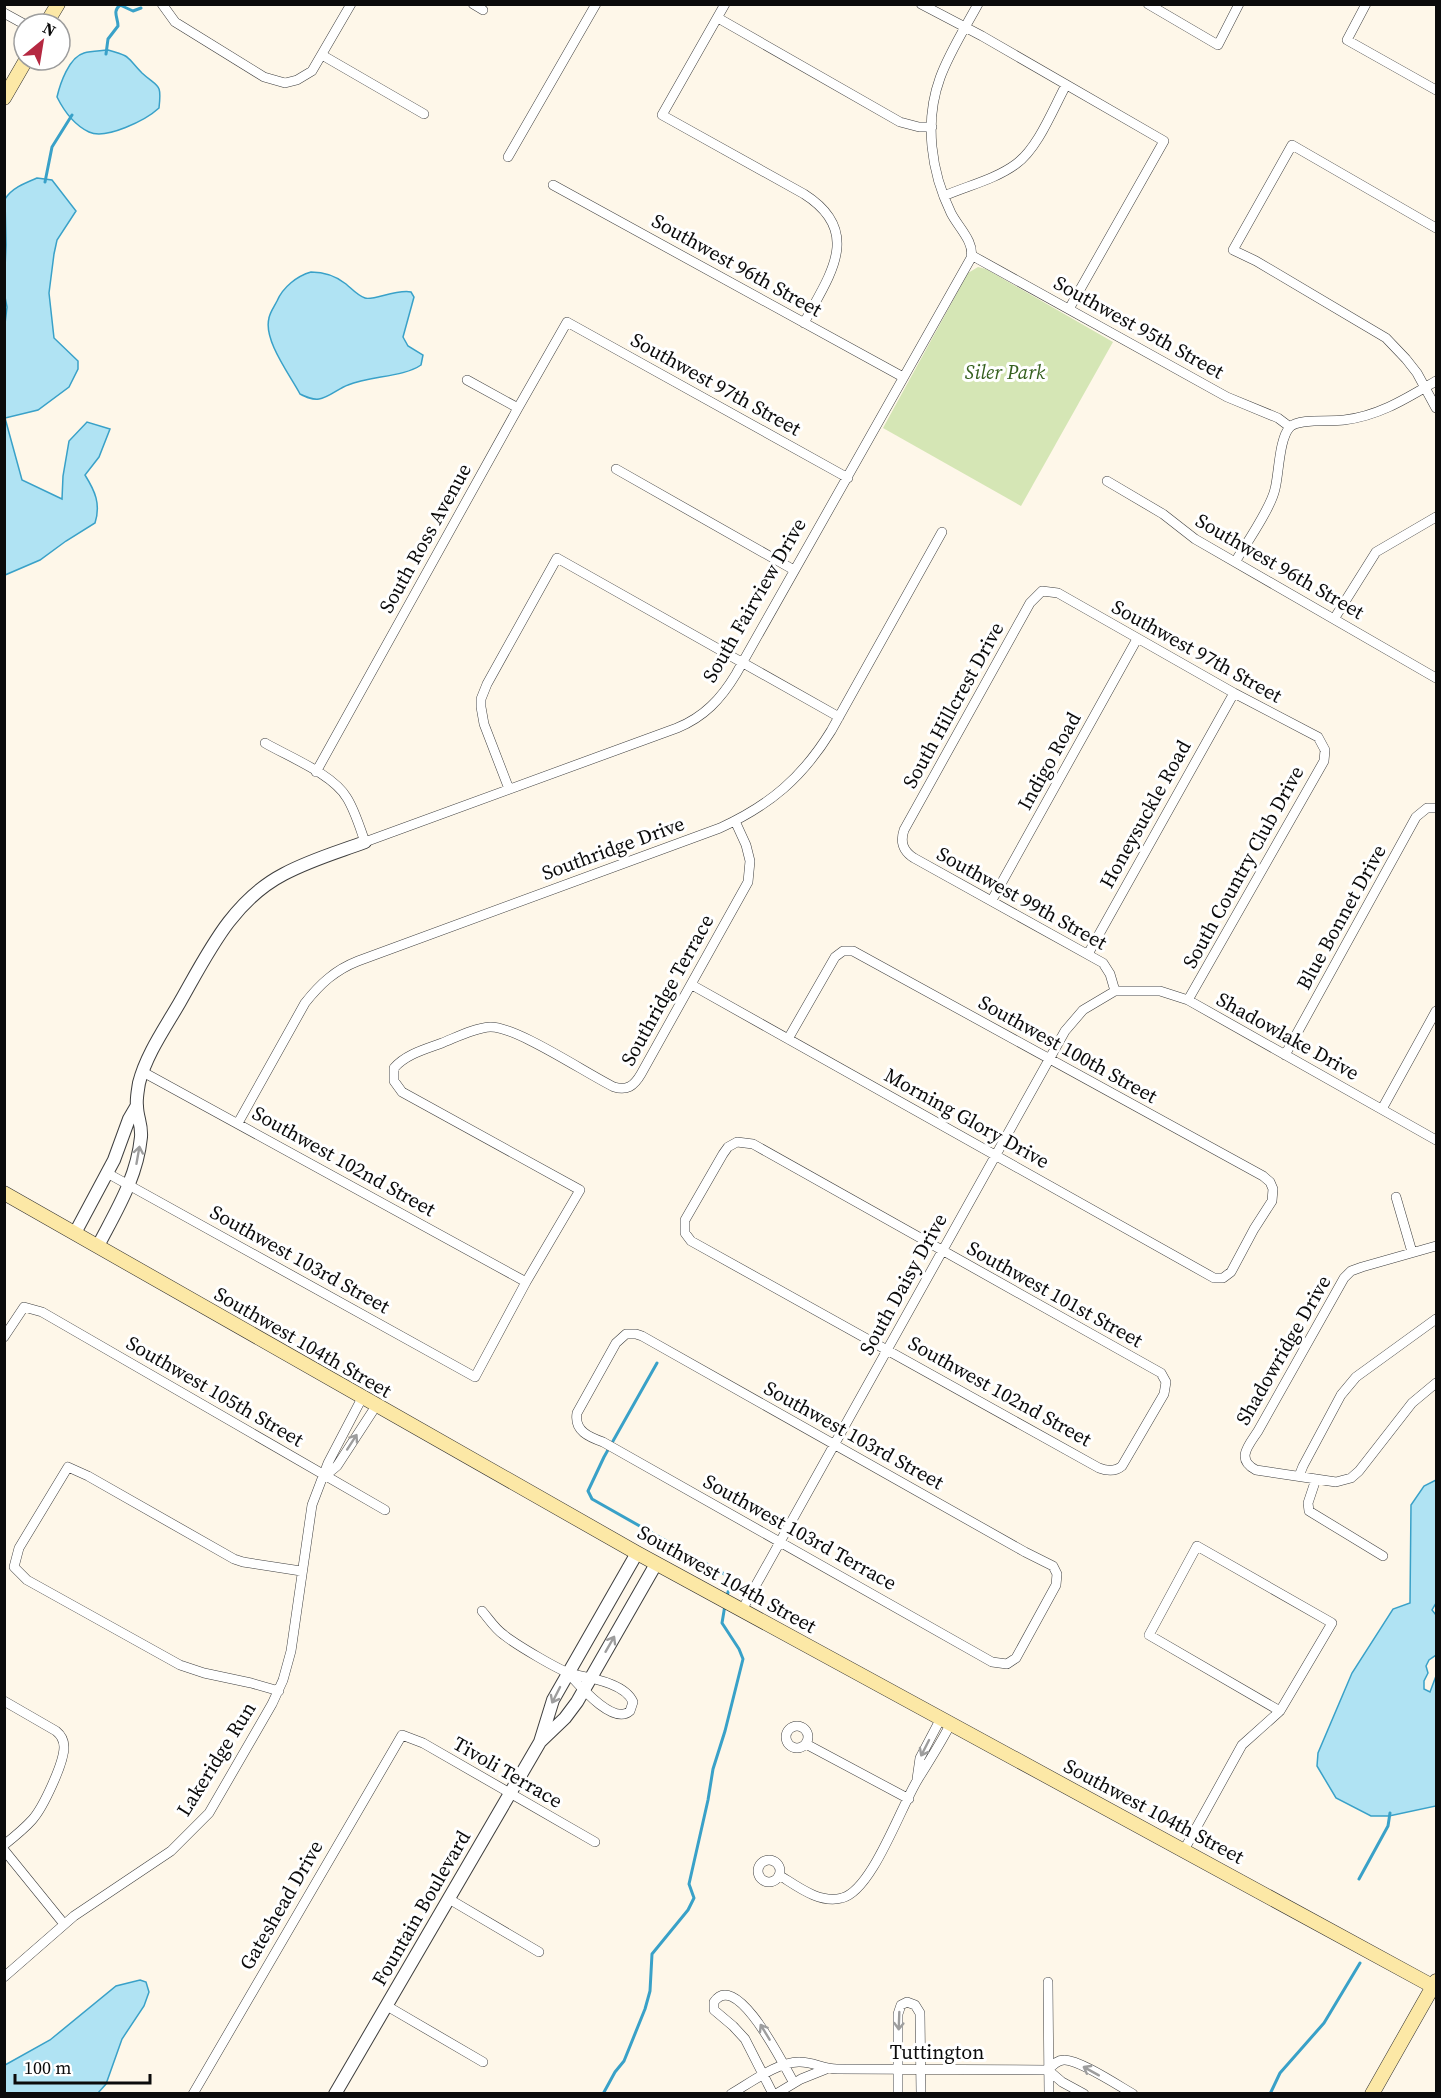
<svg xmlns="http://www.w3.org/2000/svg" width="1441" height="2098" viewBox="0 0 1441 2098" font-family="'Source Serif 4',serif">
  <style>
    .green { fill: #d5e6b5 }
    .water { fill: #b0e3f3; stroke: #39a1c8; stroke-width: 1.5 }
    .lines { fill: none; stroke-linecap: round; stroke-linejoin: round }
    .stream { stroke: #39a1c8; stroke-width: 3 }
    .minor-casing { stroke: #3e3e3e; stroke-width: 10 }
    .tertiary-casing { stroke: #3e3e3e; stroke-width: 14 }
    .secondary-casing { stroke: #2d2d2d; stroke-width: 15 }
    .minor { stroke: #fff; stroke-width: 9 }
    .tertiary { stroke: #fff; stroke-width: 12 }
    .secondary { stroke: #fce8a6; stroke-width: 14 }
    .oneway { stroke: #9d9d9d }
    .labels { text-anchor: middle; stroke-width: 6; stroke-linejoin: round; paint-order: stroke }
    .street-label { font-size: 20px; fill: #0b0b0b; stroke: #fff }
    .park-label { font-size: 20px; font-style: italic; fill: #345f1e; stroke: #fff }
  </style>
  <rect width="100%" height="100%" fill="#fef7e9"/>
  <!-- green -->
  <path class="green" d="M978,267L986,269L1113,342L1021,506L883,428L968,273Z"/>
  <!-- water -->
  <path class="water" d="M108,50C133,57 125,56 142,73C158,88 162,82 159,108C146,120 106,140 89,132C74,125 64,111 57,97C60,84 69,57 84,53C91,51 100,51 108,50Z
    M37,178L52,180L76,211L57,240L54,254L49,293L54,338L78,361V369L69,387L38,410L5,418L22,480L62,499L63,476L69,441L87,422L110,429L99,457L85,475C95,491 101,504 95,523L66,541L40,560L5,575L4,332L7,307L4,292L6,245L5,199C12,188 25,183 37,178Z
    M311,272C324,272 336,276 346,284C352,289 358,296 365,298C373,301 396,289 411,292L414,297L403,337L408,346L423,355L421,365C404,377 370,376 348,385C339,388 328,398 319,399C312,400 306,397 300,394C290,375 263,340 269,318C270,312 274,307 277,301C283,287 297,276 311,272Z
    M1436,1480V1603L1432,1610L1436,1615V1655L1429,1660L1426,1666L1428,1673L1424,1681V1689L1430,1692L1436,1676V1806L1389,1816H1371L1336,1798L1317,1766L1318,1753L1352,1673L1393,1609L1410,1603L1411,1505L1424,1486Z
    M140,1980L146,1982L149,1992L144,2006L122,2039L106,2084L98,2093H5V2065L50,2040L116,1986Z"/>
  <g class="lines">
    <!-- stream -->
    <path class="stream" d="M106,54L108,39L118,26C118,17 112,12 120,5L133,11L141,8
      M45,182L52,147L72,115
      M657,1363L604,1457L588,1491L592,1499L728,1576L730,1585L727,1596
      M1359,1879L1388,1826L1390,1813
      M603,2094L615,2072L624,2061L645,2009L650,1991L652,1954L688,1910L694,1898L689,1884L708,1800L713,1769L725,1731L743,1659L739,1649L722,1623L725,1605
      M1270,2094L1280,2073L1324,2023L1360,1963"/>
    <defs>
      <path id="minor" d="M162,4L175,22L264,77L285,83L297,80L312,71L351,4
        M473,4L483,10
        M725,4L662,115L804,194C864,232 829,276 804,323
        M921,4L982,36L1164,141L1069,309
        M1148,4L1218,45L1239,4
        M1366,4L1347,40L1436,90
        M4,13L24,24
        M718,18L900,122L919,127H932
        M322,55L424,114
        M508,157L596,4
        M553,185L903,377
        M944,196C967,186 996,179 1016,164C1038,148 1053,109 1066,85
        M1436,228L1292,145L1233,250L1256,261L1386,338L1406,359L1417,373L1436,408
        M971,255L1227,397L1278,418L1290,427
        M467,380L518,408
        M616,469L794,570
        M1107,481L1163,514L1195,539L1436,678
        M1235,562C1246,544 1271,508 1275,489C1279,474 1279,438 1290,427C1299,418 1330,422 1344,420C1379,416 1407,398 1436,381
        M1334,619L1376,552L1436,517
        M265,743C289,757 333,774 347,798C355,811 360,828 365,842L677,728C704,717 721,699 736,674L971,258C975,242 958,227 951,213C931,172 924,122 940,78C949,53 965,28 978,4
        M316,772L518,408L567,322L848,478
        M509,789L484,724L481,707V699L487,684L557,558L839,717
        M992,900L1137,639
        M1088,954L1234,693
        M692,985L1214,1278H1223L1231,1272L1254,1229L1272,1201L1273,1189L1270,1182L1263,1176L853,951H843L835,957L788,1039
        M1115,991L1110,974L1103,963L914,858C903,851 900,842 904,830L1030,603L1042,591L1058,593L1234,693L1318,737L1325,750L1324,761L1188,1000
        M1285,1055L1416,817L1427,808H1436
        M143,1072L526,1282
        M1382,1109L1436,1011
        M238,1123L305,1003C320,984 335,970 358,961L720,828C770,805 802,778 831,731L942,532
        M737,1142L753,1144L1161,1373L1166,1382L1164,1394L1122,1466C1115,1472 1107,1471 1099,1468L691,1241L685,1233V1220L723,1154L728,1147Z
        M107,1173L475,1377L526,1282L580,1190L402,1092L394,1081V1068C406,1054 426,1049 442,1043C457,1037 474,1028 490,1027C516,1026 587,1074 614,1087C627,1091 634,1086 641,1074L748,882L750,861L746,845L735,821
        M1396,1197L1412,1252
        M1436,1246L1362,1267L1351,1271L1344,1278L1258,1431C1249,1445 1235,1459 1256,1470L1336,1482L1351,1478L1359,1471L1412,1403L1436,1383
        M626,1334H636L642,1336L1025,1552L1053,1566L1057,1574L1056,1585L1016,1658L1007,1664L992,1662L603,1442C589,1437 574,1431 577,1413L616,1343Z
        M4,1337L24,1307L42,1312L385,1510
        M325,1476L337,1466L376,1406
        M1299,1476L1303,1466L1341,1395L1356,1377L1436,1319
        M1316,1479L1308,1503L1309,1511L1383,1556
        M742,1610L1065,1031L1083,1010L1115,991H1160L1188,1000L1436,1140
        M482,1611C489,1619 495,1629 504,1635C515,1644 560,1671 572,1674C590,1678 625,1683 633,1702L630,1711C613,1726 579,1685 568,1673
        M279,1691L251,1683L204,1673L180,1665L27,1580L14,1567L19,1548L68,1467L88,1476L234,1559L243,1562L301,1571
        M4,1701L56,1731C61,1735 64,1740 64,1747C64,1763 43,1808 32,1820C24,1829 14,1837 4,1845
        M786 1737a11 11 0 1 1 22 0a11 11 0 1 1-22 0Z
        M806,1744L909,1799
        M917,1779L920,1758L941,1718
        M4,1850L64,1924
        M1184,1850L1242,1745L1280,1711L1332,1623L1197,1546L1149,1635L1280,1711
        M758 1871a11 11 0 1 1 22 0a11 11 0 1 1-22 0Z
        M779,1875C797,1886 819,1904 842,1898C872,1891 901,1806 918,1779C929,1761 941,1743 951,1723
        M449,1899L539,1952
        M4,1977L74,1916L171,1851L209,1813L272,1704L283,1680L291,1651L312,1505L328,1463L362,1398
        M1048,1982L1049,2094
        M387,2006L483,2062
        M1048,2070L1062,2082L1084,2094
        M193,2094L402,1735L423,1743L595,1842
        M731,2094C750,2083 779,2061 800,2062C813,2062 824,2069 837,2069L1048,2070C1053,2065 1057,2060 1064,2060C1078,2059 1119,2086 1133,2094
        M773,2094L745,2039L733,2026L714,2010V2002C737,1968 786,2070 794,2083
        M776,2094L801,2079L826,2069
        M898,2094V2014L901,2005L907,2002L915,2005L920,2013L921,2094"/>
      <path id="tertiary" d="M75,1233L114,1160L129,1119L136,1107
        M98,1246C116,1211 137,1178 141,1137C142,1124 137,1117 137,1106C136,1099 138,1090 139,1083C146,1055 165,1028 180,1002C208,953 232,901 284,874C310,860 338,852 365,842
        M541,1741L565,1718L577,1702L656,1564
        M335,2094L540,1742L553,1700L637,1553"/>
      <path id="secondary" d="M46,24L58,4
        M4,98L26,60
        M4,1193L637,1553L1436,1988
        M1372,2094L1436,1981"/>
    </defs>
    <!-- minor casing -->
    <use href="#minor" class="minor-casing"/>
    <!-- tertiary casing -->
    <use href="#tertiary" class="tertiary-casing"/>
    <!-- secondary casing -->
    <use href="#secondary" class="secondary-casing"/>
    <!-- minor -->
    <use href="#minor" class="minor"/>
    <!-- tertiary -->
    <use href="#tertiary" class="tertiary"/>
    <!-- secondary -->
    <use href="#secondary" class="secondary"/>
  </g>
  <!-- one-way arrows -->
  <defs><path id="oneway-shaft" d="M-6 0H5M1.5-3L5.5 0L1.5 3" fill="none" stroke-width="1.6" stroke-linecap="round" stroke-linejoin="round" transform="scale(1.5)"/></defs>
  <g class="oneway">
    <use href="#oneway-shaft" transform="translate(138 1155) rotate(-80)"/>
    <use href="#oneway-shaft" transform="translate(352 1442) rotate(-57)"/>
    <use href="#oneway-shaft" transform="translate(610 1644) rotate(-60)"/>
    <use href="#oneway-shaft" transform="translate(556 1695) rotate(117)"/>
    <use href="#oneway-shaft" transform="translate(925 1748) rotate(117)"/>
    <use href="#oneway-shaft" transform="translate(899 2021) rotate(92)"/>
    <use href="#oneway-shaft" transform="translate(765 2032) rotate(-121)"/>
    <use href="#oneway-shaft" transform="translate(1091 2071) rotate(-151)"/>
  </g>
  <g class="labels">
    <!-- street labels -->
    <g class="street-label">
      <text transform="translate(737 265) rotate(29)" y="7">Southwest 96th Street</text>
      <text transform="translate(1139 327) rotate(29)" y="7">Southwest 95th Street</text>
      <text transform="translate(716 384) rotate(29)" y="7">Southwest 97th Street</text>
      <text transform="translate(425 538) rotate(-61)" y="7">South Ross Avenue</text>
      <text transform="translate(1280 566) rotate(30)" y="7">Southwest 96th Street</text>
      <text transform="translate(754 600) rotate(-60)" y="7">South Fairview Drive</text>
      <text transform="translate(1197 651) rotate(29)" y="7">Southwest 97th Street</text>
      <text transform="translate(953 705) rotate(-61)" y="7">South Hillcrest Drive</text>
      <text transform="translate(1049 761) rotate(-61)" y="7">Indigo Road</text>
      <text transform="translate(1145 814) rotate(-61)" y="7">Honeysuckle Road</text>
      <text transform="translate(613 848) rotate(-20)" y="7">Southridge Drive</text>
      <text transform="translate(1243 867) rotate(-61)" y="7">South Country Club Drive</text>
      <text transform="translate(1022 898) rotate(29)" y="7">Southwest 99th Street</text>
      <text transform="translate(1341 917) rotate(-61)" y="7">Blue Bonnet Drive</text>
      <text transform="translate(667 990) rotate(-61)" y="7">Southridge Terrace</text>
      <text transform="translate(1288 1036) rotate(29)" y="7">Shadowlake Drive</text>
      <text transform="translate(1068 1049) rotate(29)" y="7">Southwest 100th Street</text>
      <text transform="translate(967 1118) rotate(29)" y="7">Morning Glory Drive</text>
      <text transform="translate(344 1161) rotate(29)" y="7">Southwest 102nd Street</text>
      <text transform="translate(300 1259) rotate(29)" y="7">Southwest 103rd Street</text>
      <text transform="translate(903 1284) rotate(-61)" y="7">South Daisy Drive</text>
      <text transform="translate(1055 1294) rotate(29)" y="7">Southwest 101st Street</text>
      <text transform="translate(303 1342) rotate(30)" y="7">Southwest 104th Street</text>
      <text transform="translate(1283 1350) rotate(-60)" y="7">Shadowridge Drive</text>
      <text transform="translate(215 1391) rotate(30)" y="7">Southwest 105th Street</text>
      <text transform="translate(1000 1391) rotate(29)" y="7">Southwest 102nd Street</text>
      <text transform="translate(854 1435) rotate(29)" y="7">Southwest 103rd Street</text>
      <text transform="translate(800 1532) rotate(29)" y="7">Southwest 103rd Terrace</text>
      <text transform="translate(727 1579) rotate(29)" y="7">Southwest 104th Street</text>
      <text transform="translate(216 1759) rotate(-58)" y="7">Lakeridge Run</text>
      <text transform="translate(508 1772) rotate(30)" y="7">Tivoli Terrace</text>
      <text transform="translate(1154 1811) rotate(28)" y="7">Southwest 104th Street</text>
      <text transform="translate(281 1905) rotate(-60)" y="7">Gateshead Drive</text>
      <text transform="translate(421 1908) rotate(-60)" y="7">Fountain Boulevard</text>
      <text x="937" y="2059">Tuttington</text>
    </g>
    <!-- park labels -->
    <g class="park-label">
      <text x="1005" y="379">Siler Park</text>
    </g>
  </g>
  <!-- border -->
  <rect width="1441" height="2098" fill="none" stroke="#0b0b0b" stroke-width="12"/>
  <!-- north arrow -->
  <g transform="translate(42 42) rotate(30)"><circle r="28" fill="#ffffff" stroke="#9d9d9d" stroke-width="1.5"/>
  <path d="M0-4.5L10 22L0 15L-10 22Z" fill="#b52841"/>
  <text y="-9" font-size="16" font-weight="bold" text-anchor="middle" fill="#0b0b0b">N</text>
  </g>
  <!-- scale -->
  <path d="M15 2074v9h135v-9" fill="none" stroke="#0b0b0b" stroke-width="3"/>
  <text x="24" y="2074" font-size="18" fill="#0b0b0b" stroke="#ffffff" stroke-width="4.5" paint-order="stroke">100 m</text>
</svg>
